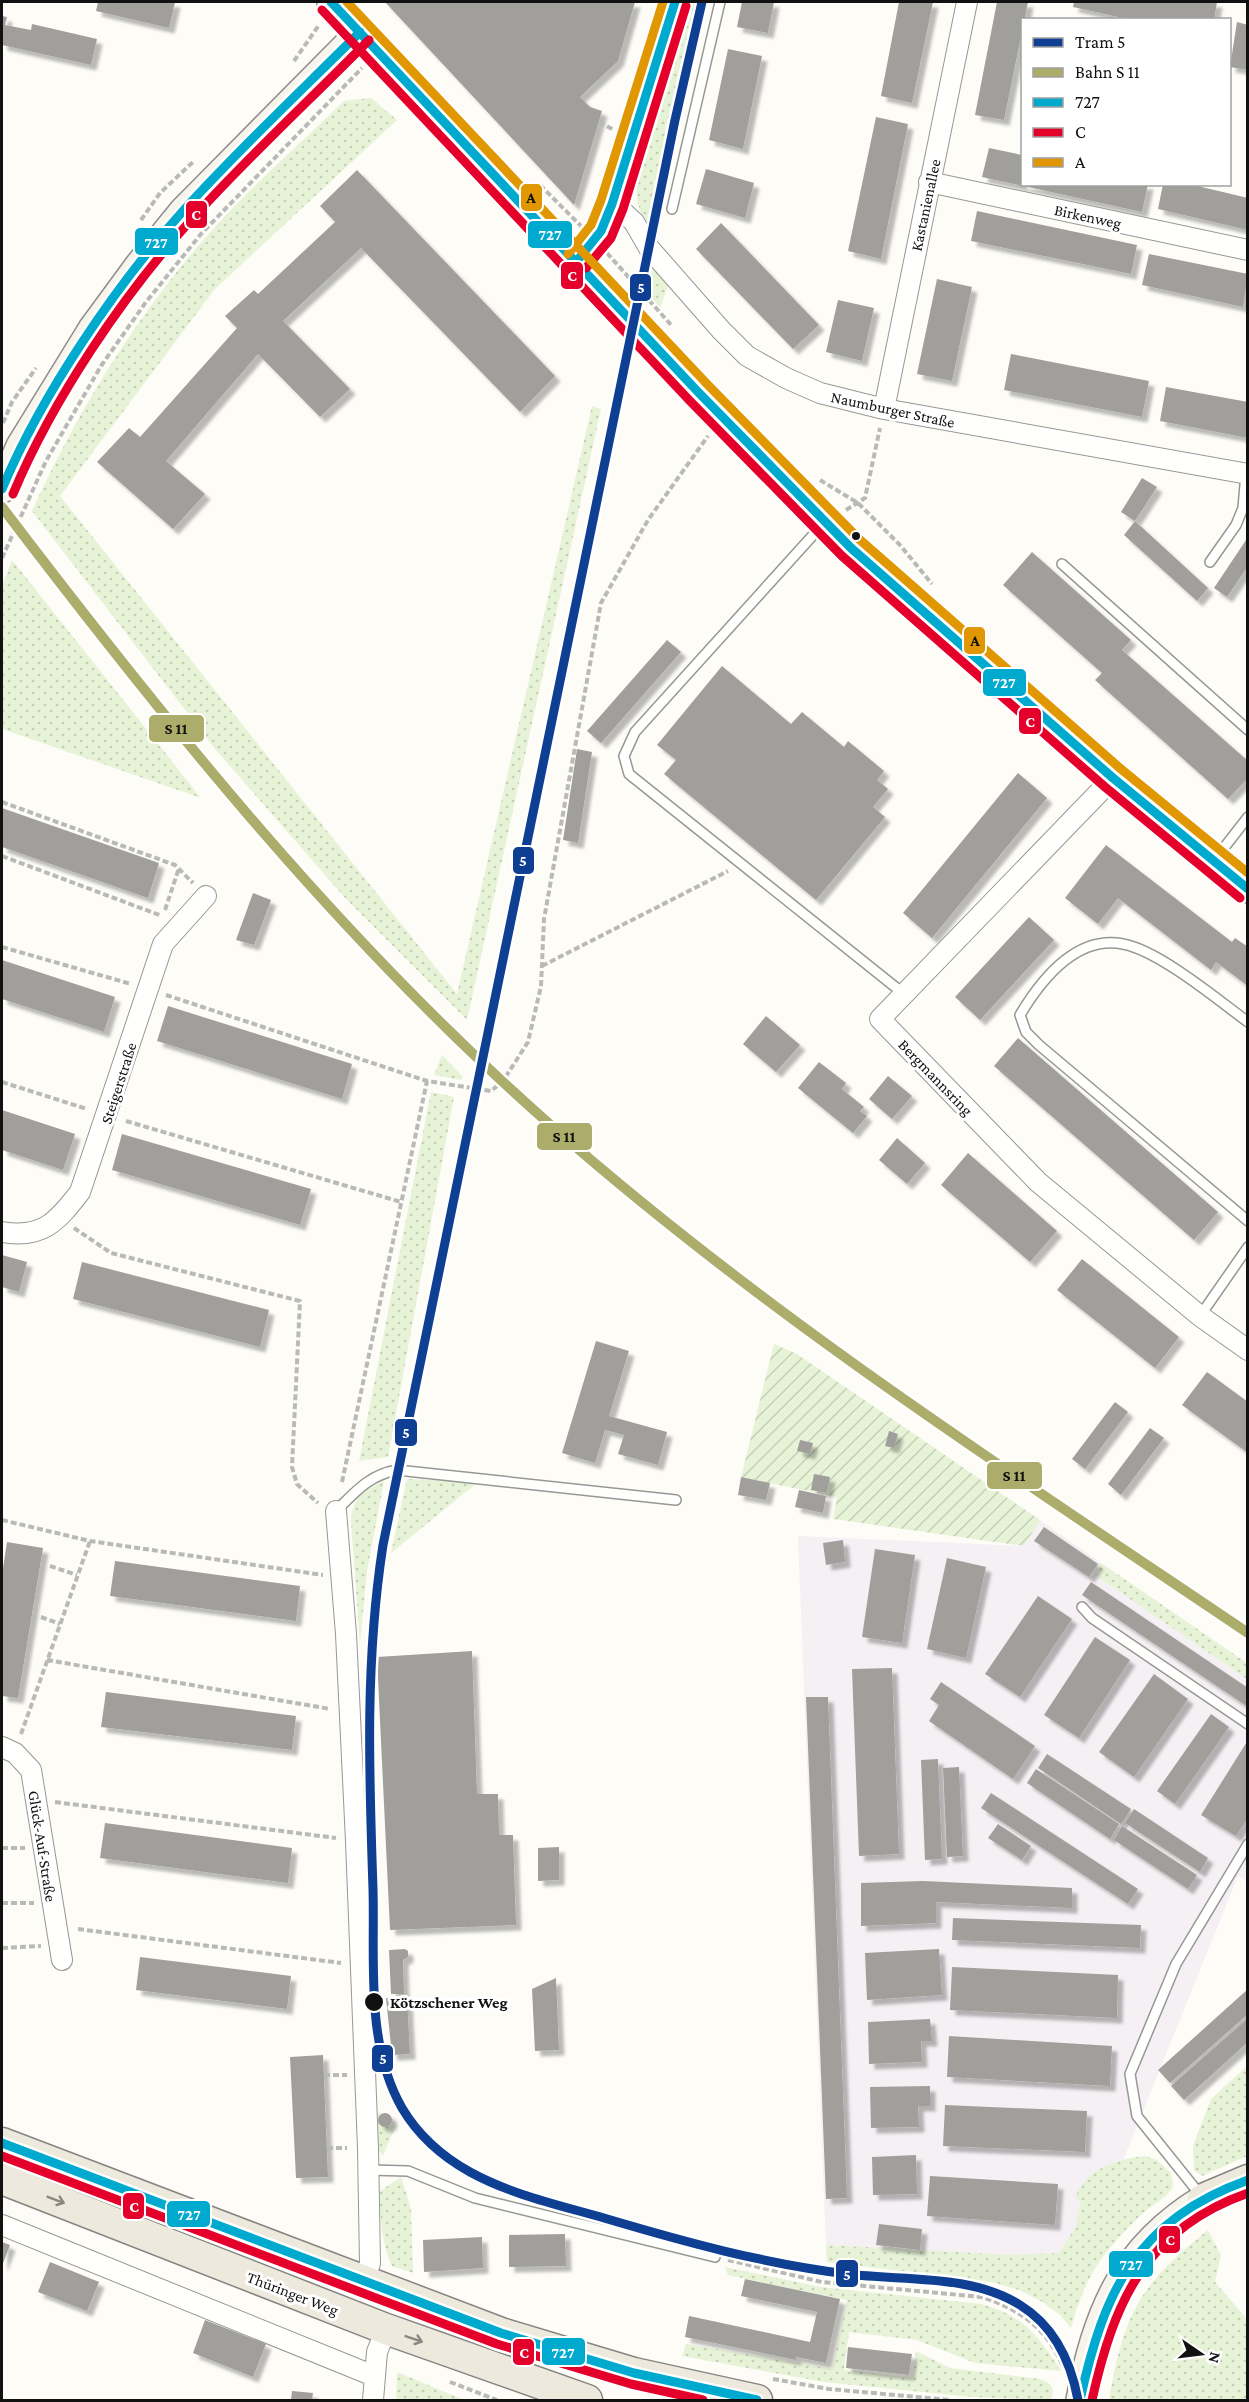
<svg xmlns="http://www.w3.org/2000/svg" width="1249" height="2402" viewBox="0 0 1249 2402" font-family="'Crimson Pro',serif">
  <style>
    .industrial { fill: #f5f0f3 }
    .grass { fill: url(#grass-dots) }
    .garden { fill: url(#garden-furrows) }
    .building { fill: #a19f9c; filter: url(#shadow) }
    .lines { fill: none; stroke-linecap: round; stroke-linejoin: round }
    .lane-casing { stroke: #979795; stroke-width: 12 }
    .street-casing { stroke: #979795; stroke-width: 22 }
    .secondary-casing { stroke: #8e8d8b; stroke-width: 30 }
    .primary-casing { stroke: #858482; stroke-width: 33 }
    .path { stroke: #b9b9b8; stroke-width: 4; stroke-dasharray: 6 3; stroke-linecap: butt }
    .lane { stroke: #fffffe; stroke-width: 9 }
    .street { stroke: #fffffe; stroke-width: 20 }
    .secondary { stroke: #f6f4eb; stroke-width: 27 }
    .primary { stroke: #ede9dc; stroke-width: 30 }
    .bus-1-casing { stroke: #fff; stroke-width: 14 }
    .bus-2-casing { stroke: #fff; stroke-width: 14 }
    .bus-3-casing { stroke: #fff; stroke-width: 14 }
    .bus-1 { stroke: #00a9ce; stroke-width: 9 }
    .bus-2 { stroke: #e4002b; stroke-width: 9 }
    .bus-3 { stroke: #e09702; stroke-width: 9 }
    .rail-1-casing { stroke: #fff; stroke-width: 15 }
    .rail-1 { stroke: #acac6b; stroke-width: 10 }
    .tram-1-casing { stroke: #fff; stroke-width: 14 }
    .tram-1 { stroke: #0f3f93; stroke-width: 9 }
    .oneway { stroke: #8a8881 }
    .bus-dot { fill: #111; stroke: #fff; stroke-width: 2 }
    .labels { text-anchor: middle; stroke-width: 6; stroke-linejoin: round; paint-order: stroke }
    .street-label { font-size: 16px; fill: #111; stroke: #fff }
    .stop-label { font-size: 16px; font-weight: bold; fill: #111; stroke: #fff; text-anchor: start }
    .line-badge { stroke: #fff; stroke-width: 2 }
    .badge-label { font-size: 16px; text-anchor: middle; font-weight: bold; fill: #fff }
    .pale-badge-label { font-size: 16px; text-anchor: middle; font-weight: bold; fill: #111 }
  </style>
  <defs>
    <pattern id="grass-dots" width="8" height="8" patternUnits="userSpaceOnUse" patternTransform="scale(1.5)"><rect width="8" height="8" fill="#e7f3d7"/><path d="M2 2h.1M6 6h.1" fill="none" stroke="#c5cfb8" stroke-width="1.8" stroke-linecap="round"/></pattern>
    <pattern id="garden-furrows" width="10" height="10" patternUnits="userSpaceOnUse" patternTransform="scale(1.5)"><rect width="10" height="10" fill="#e7f3d7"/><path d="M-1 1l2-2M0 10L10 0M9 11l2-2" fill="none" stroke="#c5cfb8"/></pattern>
    <filter id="shadow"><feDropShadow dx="5.5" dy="5.5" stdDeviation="1.5" flood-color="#0004"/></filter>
  </defs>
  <rect width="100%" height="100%" fill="#fdfcf7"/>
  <!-- industrial -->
  <path class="industrial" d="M1040,1520L1101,1563L1095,1575L1247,1679V1882L1238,1876L1082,2262L826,2245L798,1536L1024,1546Z"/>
  <!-- grass -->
  <path class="grass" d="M687,2H696L647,227C638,209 635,196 637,176Z
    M371,98L397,120L214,290L60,496L457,994L592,406L601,409L467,1020L346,899L216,750L32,511C81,404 145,301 226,215C264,175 305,139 344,101Z
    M653,266L668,286L660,308L648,293Z
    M12,560L201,798L2,729V586Z
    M442,1055L463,1077L461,1080L434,1075Z
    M431,1092L454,1097L388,1457L359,1461Z
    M407,1479L478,1482L391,1553Z
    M384,1481L367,1571L360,1644L351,1521C353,1496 363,1492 384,1481Z
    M1101,1563L1247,1663V1679L1095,1575Z
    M1247,2066V2156L1202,2176L1194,2170L1193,2146L1211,2099Z
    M377,2111L393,2122L395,2127L383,2156L378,2150Z
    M1145,2156L1157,2160L1171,2173L1173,2187C1166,2199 1151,2205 1141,2215C1102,2253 1086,2274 1071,2328L1060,2315L1041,2301L1019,2290L991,2282L827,2262L826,2245L1012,2255L1059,2253L1076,2227L1081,2201L1075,2198C1086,2169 1116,2159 1145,2156Z
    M401,2177L411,2209L413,2273L392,2266C381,2244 381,2217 379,2192Z
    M1208,2230L1221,2255L1215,2282L1247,2319V2400H1109C1124,2313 1139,2285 1208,2230Z
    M725,2267L821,2287L981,2304C1024,2316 1037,2334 1061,2371L975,2363L917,2340L849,2332L844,2370L913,2378L916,2351L950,2368L1040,2379L1050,2384L1053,2390L1051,2400L972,2397L824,2382L682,2356L686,2344L832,2369L847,2300L728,2275Z
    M397,2372L464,2400H396Z"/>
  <!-- garden -->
  <path class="garden" d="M774,1344L797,1354L1040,1520L1024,1546L833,1519L837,1497L741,1477Z"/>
  <!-- building -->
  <path class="building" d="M98,2H175L169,28L96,11Z
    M385,2H635L618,61L580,97L590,107L602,111L574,205Z
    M742,2H774L768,33L737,27Z
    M899,2H933L912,103L881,96Z
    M997,2H1028L1004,120L975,115Z
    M1074,2H1217L1214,20H1132L1073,7Z
    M2,16L7,17L5,25L31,30L32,24L97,39L91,65L2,45Z
    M1237,22L1248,25V70L1230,67Z
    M728,49L762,56L743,149L709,140Z
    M876,117L908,124L881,259L848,251Z
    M989,148L1022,155V184H1148L1142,212L982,177Z
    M706,169L754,183L745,218L696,204Z
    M357,170L555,376L520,412L361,248L283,321L350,389L320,417L258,354L166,461L205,494L173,529L97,462L129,428L140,437L237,328L225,316L254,290L258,294L335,222L320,206Z
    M1163,184H1189L1248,198V230L1158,209Z
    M977,211L1137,245L1131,274L971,241Z
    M721,223L819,325L793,349L696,249Z
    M1149,254L1248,274L1243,307L1142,285Z
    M937,279L972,287L952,381L917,374Z
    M838,300L874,308L862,361L826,352Z
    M1011,354L1149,381L1142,417L1004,390Z
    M1166,387L1248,402V438L1160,421Z
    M1142,478L1157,487L1135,521L1121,512Z
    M1135,521L1208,588L1197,601L1124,535Z
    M1248,537V566L1227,597L1214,588Z
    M1032,552L1131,640L1122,650L1248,761V778L1228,799L1095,680L1102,673L1003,585Z
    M667,640L681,652L601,743L587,731Z
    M722,666L791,724L802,712L844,747L848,741L884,771L877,780L888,789L873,807L885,817L816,900L664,774L676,760L657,745Z
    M577,749L592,752L578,843L563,840Z
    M1018,773L1047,798L932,938L903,913Z
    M2,808L159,863L148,898L2,847Z
    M1106,845L1232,942L1235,938L1248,947V986L1216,962L1211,970L1118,898L1098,924L1065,898Z
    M253,893L271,900L254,945L236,940Z
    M1029,917L1054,940L980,1020L955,997Z
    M2,960L115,997L104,1032L2,999Z
    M168,1006L352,1064L342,1099L157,1041Z
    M766,1016L800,1045L776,1072L743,1044Z
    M1018,1038L1218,1212L1194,1240L994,1066Z
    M819,1062L846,1083L842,1089L864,1107L860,1111L867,1116L853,1133L798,1088Z
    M888,1076L912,1096L892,1119L869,1099Z
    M2,1110L75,1134L63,1170L2,1150Z
    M122,1134L311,1189L300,1225L112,1170Z
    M897,1138L925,1163L907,1184L879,1160Z
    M968,1153L1057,1231L1030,1262L941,1185Z
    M2,1255L27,1262L19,1292L2,1287Z
    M1082,1259L1179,1337L1155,1368L1057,1290Z
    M82,1262L269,1310L260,1347L73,1299Z
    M596,1341L629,1351L609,1416L667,1432L658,1465L618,1454L624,1435L605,1430L595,1463L562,1453Z
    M1207,1372L1248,1402V1453L1182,1405Z
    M1115,1402L1128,1412L1085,1469L1072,1459Z
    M1150,1428L1164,1438L1121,1495L1108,1484Z
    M889,1431L898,1434L894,1448L885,1446Z
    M800,1440L813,1443L810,1454L797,1451Z
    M814,1474L830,1477L827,1493L811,1490Z
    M741,1477L770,1483L766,1500L738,1495Z
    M799,1490L826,1496L823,1513L795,1507Z
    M1044,1527L1098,1564L1089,1577L1034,1541Z
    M843,1540L845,1562L826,1565L823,1543Z
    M7,1542L43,1548L18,1698L2,1696V1575Z
    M875,1549L915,1555L902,1643L862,1637Z
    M947,1558L986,1567L966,1658L927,1649Z
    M115,1561L300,1586L296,1621L110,1596Z
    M1091,1582L1248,1688V1707L1082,1595Z
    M1038,1596L1072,1619L1020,1697L985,1674Z
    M1095,1637L1130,1660L1079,1738L1044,1715Z
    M472,1651L477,1794H498L499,1835H513L516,1925L390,1930L377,1657Z
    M892,1668L899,1854L859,1856L852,1669Z
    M1154,1674L1188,1699L1134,1777L1099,1752Z
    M941,1682L1035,1746L1013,1779L929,1721L939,1705L930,1699Z
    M106,1692L296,1716L292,1750L101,1727Z
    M806,1697H828L847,2198L826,2199Z
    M1211,1714L1229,1727L1175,1804L1157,1791Z
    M1248,1740V1818L1236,1836L1201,1815Z
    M1047,1754L1131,1809L1121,1824L1038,1768Z
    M938,1759L942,1859L925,1860L921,1760Z
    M959,1767L963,1856L947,1857L943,1768Z
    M1036,1769L1119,1824L1110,1839L1027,1783Z
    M991,1793L1138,1889L1128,1904L981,1808Z
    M1134,1809L1208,1858L1200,1872L1125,1823Z
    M105,1823L292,1848L288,1883L100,1858Z
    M998,1824L1031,1846L1022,1860L988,1838Z
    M1122,1826L1197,1875L1188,1889L1114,1840Z
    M559,1847V1880L538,1881V1848Z
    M923,1881L1072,1888V1908L936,1902V1923L861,1926V1883Z
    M953,1918L1141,1925L1140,1948L952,1940Z
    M405,1949L408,1951V1957L403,1960L404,1994H391L389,1950Z
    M939,1949L942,1995L867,2000L865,1953Z
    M140,1957L291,1976L287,2009L136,1990Z
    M952,1967L1118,1975L1117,2018L950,2010Z
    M556,1978L559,2050L535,2051L532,1989Z
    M1248,1989V2014L1170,2083L1158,2070Z
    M407,1997L410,2054L392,2055L386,1998Z
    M1248,2018V2042L1184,2100L1171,2086Z
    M930,2019L932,2041H921L922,2062L869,2064L868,2022Z
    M949,2036L1112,2046L1110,2086L947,2077Z
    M323,2055L328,2177L296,2178L290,2057Z
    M930,2086V2106H918L919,2127L871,2128L870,2087Z
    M945,2105L1087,2111L1085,2152L943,2146Z
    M378 2120a7 7 0 1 1 14 0a7 7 0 1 1-14 0Z
    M916,2155L917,2194L873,2195L872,2157Z
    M930,2176L1058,2184L1055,2225L927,2216Z
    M879,2224L922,2229L920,2250L876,2245Z
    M565,2234L566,2266L509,2267V2235Z
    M482,2237L483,2268L424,2272L423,2240Z
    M2,2242L10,2245L2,2266Z
    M50,2262L99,2282L87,2311L38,2292Z
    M745,2279L840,2299L826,2363L796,2357V2360L685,2337L689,2316L810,2342L817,2312L741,2296Z
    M205,2320L266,2344L253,2377L193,2353Z
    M848,2347L912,2354L909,2375L846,2368Z
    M292,2391L313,2393L312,2400H291Z"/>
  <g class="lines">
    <defs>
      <path id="lane" d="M672,209L720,2
        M824,523L635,732L624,756L629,774L904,994
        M1210,562L1236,525L1243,508L1246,473
        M1062,564L1248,730
        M1216,858L1248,817
        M1248,1022C1218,1000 1158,950 1123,944C1076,935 1041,980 1020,1015L1026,1032L1039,1045L1248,1221
        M1200,1316L1248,1247
        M336,1511C355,1492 369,1475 397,1470L676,1500
        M1082,1607L1092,1618L1248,1724
        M369,2170L408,2171L475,2198L715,2257
        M1202,2197L1137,2116L1130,2074L1176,1964L1248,1844"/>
      <path id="street" d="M929,182L1248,250
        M611,207L622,211L634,222L649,248L721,330L747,356L786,378L820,393L884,409L1248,474
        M577,261L601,231L612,204L675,2
        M884,409L967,2
        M1113,778L880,1019L1038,1182L1200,1316L1248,1350
        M2,1232C42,1239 57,1222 80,1192L163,944L206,896
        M336,1511L346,1634L356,1841L368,2148L370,2263L365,2280
        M2,1747L15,1753L31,1770L62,1960
        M2,2225L374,2376
        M373,2400L377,2352L386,2329"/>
      <path id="secondary" d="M331,2L699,393L851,548L1113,778L1248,889
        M2,489L20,446L92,329L139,265L183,211L360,32
        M1080,2400C1096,2312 1124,2247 1203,2199"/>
      <path id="primary" d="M2,2143L501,2333L634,2373L757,2400
        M2,2179L386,2329L587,2400
        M1203,2199L1248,2180"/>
    </defs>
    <!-- lane casing -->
    <use href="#lane" class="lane-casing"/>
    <!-- street casing -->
    <use href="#street" class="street-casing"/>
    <!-- secondary casing -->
    <use href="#secondary" class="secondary-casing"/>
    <!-- primary casing -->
    <use href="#primary" class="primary-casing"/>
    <!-- path -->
    <path class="path" d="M294,61L319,25
      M599,122L614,130
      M540,185L581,226
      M141,220L160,193L194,161
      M607,253L672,326
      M3,423L12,402L36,368
      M820,480L858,503L900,545L932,584
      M846,510L865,498L880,428
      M2,558L46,461L101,366L146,302L201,234L362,68
      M2,802L175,865L193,883
      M2,856L162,916
      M165,910L179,868
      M2,947L131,984
      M542,966L728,871
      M166,995L427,1081L491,1091L503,1081L528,1042L541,986L544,919L601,603L648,520L708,436
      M2,1082L87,1109
      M126,1121L401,1202
      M74,1228L111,1253L300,1301L292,1467L297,1484L318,1503
      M342,1482L427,1081
      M2,1520L90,1541L323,1575
      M50,1566L77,1575
      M41,1617L60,1624
      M47,1660L330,1709
      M21,1734L90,1541
      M55,1802L336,1838
      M2,1848H25
      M2,1903H34
      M78,1929L341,1963
      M2,1948L41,1946
      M324,2075H347
      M327,2148H347
      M728,2260L822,2282L981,2297C1018,2308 1047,2328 1062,2365
      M773,2379L829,2389L950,2400
      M450,2382L497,2400"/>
    <!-- lane -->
    <use href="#lane" class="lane"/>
    <!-- street -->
    <use href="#street" class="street"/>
    <!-- secondary -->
    <use href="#secondary" class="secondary"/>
    <!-- primary -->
    <use href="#primary" class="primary"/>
    <defs>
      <path id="bus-1" d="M331,2L699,393L851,548L1113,778L1248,889
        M577,261L601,231L612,204L675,2
        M2,489C41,396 115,286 183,211C239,149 301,91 360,32
        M2,2143L501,2333L634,2373L757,2400
        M1080,2400C1104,2290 1137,2220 1248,2180"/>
      <path id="bus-2" d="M322,10L690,401L842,556L1105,787L1240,898
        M586,268L611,238L623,209L686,6
        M13,494C53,399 123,295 192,219C248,157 310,100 369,40
        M2,2156L497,2344L631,2384L703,2400
        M1092,2400C1114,2301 1146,2229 1248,2193"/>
      <path id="bus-3" d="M347,2L708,385L859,539L1121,769L1248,873
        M568,254L591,225L601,200L663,2"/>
    </defs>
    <!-- bus-1 casing -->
    <use href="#bus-1" class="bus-1-casing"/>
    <!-- bus-2 casing -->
    <use href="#bus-2" class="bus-2-casing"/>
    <!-- bus-3 casing -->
    <use href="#bus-3" class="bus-3-casing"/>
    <!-- bus-1 -->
    <use href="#bus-1" class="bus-1"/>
    <!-- bus-2 -->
    <use href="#bus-2" class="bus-2"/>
    <!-- bus-3 -->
    <use href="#bus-3" class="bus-3"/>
    <defs>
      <path id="rail-1" d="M2,507C170,728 345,945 554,1128C769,1317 1011,1473 1248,1633"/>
    </defs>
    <!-- rail-1 casing -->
    <use href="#rail-1" class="rail-1-casing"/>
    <!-- rail-1 -->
    <use href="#rail-1" class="rail-1"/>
    <defs>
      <path id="tram-1" d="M702,2L675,120L383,1545C365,1661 369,1771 373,1889C375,1961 365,2043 402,2108C418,2135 443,2157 470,2172C512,2195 559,2205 604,2218C685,2242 765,2264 848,2274C904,2281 971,2274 1020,2305C1054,2326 1071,2362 1078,2400"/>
    </defs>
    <!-- tram-1 casing -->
    <use href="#tram-1" class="tram-1-casing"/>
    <!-- tram-1 -->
    <use href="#tram-1" class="tram-1"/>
  </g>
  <!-- one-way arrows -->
  <defs><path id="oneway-shaft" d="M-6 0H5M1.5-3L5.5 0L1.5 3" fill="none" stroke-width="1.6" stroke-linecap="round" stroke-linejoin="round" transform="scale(1.5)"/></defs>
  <g class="oneway">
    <use href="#oneway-shaft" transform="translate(56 2200) rotate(21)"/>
    <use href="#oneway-shaft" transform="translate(414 2339) rotate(19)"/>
  </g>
  <!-- markers -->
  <g class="bus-dot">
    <circle cx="856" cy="536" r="5"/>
    <circle cx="374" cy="2002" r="10"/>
  </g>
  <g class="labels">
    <!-- street labels -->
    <g class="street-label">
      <text transform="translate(925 205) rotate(-78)" y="6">Kastanienallee</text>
      <text transform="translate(1088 216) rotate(12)" y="6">Birkenweg</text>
      <text transform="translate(893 409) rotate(12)" y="6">Naumburger Straße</text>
      <text transform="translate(936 1077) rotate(46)" y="6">Bergmannsring</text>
      <text transform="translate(118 1083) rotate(-72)" y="6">Steigerstraße</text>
      <text transform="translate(43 1846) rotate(81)" y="6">Glück-Auf-Straße</text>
      <text transform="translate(293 2293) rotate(21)" y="6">Thüringer Weg</text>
    </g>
    <!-- stop labels -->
    <g class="stop-label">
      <text x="390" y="2008">Kötzschener Weg</text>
    </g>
  </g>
  <g class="line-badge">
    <rect x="520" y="183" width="23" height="29" rx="6" fill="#e09702"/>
    <rect x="185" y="200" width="23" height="29" rx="6" fill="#e4002b"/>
    <rect x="527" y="220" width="46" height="29" rx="6" fill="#00a9ce"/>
    <rect x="134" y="227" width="45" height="29" rx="6" fill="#00a9ce"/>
    <rect x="560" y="261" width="24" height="29" rx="6" fill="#e4002b"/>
    <rect x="629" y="273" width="23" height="29" rx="6" fill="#0f3f93"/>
    <rect x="963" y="626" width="23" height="29" rx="6" fill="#e09702"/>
    <rect x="982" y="668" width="45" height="29" rx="6" fill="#00a9ce"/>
    <rect x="1018" y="707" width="24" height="28" rx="6" fill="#e4002b"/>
    <rect x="148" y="714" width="57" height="29" rx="6" fill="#acac6b"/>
    <rect x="512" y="846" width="23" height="29" rx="6" fill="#0f3f93"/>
    <rect x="536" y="1122" width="57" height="29" rx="6" fill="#acac6b"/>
    <rect x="394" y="1418" width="24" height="29" rx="6" fill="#0f3f93"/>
    <rect x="986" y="1461" width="57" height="29" rx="6" fill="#acac6b"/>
    <rect x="371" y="2044" width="23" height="29" rx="6" fill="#0f3f93"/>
    <rect x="122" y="2192" width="23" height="28" rx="6" fill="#e4002b"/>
    <rect x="166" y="2200" width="45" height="28" rx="6" fill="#00a9ce"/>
    <rect x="1158" y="2225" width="23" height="29" rx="6" fill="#e4002b"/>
    <rect x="1108" y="2250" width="46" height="28" rx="6" fill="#00a9ce"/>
    <rect x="835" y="2259" width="24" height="29" rx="6" fill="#0f3f93"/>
    <rect x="541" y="2337" width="45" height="29" rx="6" fill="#00a9ce"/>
    <rect x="512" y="2338" width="23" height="28" rx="6" fill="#e4002b"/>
  </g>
  <g class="badge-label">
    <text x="196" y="220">C</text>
    <text x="550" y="240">727</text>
    <text x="156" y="248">727</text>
    <text x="572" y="281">C</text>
    <text x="641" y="293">5</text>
    <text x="1004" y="688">727</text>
    <text x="1030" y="727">C</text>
    <text x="523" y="866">5</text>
    <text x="406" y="1438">5</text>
    <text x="383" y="2064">5</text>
    <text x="134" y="2212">C</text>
    <text x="189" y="2220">727</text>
    <text x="1170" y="2245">C</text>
    <text x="1131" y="2270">727</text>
    <text x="847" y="2280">5</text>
    <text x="563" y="2358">727</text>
    <text x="524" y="2358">C</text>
  </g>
  <g class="pale-badge-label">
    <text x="531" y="203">A</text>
    <text x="975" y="646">A</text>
    <text x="176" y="734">S 11</text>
    <text x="564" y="1142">S 11</text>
    <text x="1014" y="1481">S 11</text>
  </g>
  <!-- border -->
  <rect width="1249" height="2402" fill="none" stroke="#111111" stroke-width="6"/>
  <!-- legend -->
  <rect x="1021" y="18" width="210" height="168" fill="#ffffff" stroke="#a0a0a0" stroke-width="1.5"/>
  <rect x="1033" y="38" width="30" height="9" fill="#0f3f93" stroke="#a0a0a0" stroke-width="1.5"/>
  <text x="1075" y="48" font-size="18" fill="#111111">Tram 5</text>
  <rect x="1033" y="68" width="30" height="9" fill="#acac6b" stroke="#a0a0a0" stroke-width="1.5"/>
  <text x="1075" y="78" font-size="18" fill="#111111">Bahn S 11</text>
  <rect x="1033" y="98" width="30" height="9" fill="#00a9ce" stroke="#a0a0a0" stroke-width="1.5"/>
  <text x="1075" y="108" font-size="18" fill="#111111">727</text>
  <rect x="1033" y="128" width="30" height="9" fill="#e4002b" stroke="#a0a0a0" stroke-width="1.5"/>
  <text x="1075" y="138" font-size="18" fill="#111111">C</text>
  <rect x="1033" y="158" width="30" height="9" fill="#e09702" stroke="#a0a0a0" stroke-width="1.5"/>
  <text x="1075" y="168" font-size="18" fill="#111111">A</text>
  <!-- north arrow -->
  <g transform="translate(1201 2354) rotate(104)" stroke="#ffffff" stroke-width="4.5" paint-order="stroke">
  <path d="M0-4.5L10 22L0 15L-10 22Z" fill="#111111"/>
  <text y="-9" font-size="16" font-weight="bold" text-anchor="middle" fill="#111111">N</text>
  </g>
</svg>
